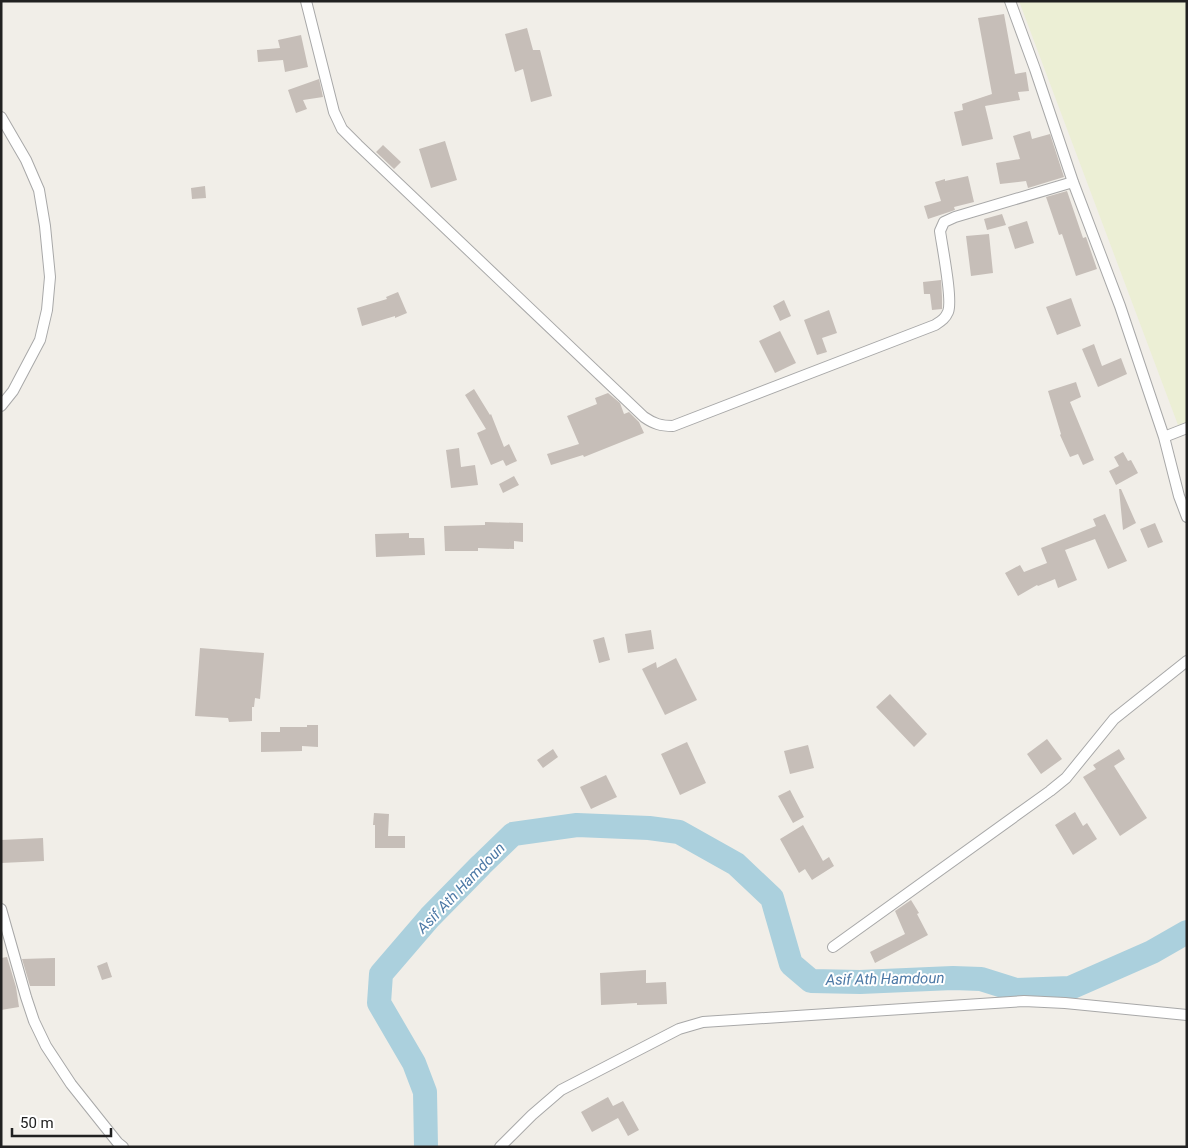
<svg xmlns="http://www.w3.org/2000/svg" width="1188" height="1148" viewBox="0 0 1188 1148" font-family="Roboto,sans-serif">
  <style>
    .farmland { fill: #ecefd5 }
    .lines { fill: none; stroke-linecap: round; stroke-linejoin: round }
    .river { stroke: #abd0dd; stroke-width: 24 }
    .building { fill: #c6beb8 }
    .minor-casing { stroke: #a8a8a8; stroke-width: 12 }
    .minor { stroke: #fff; stroke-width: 10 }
    .labels { text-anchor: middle; stroke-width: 4; stroke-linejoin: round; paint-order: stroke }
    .water-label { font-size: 15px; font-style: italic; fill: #4d79a6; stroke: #fff }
  </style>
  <rect width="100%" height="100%" fill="#f1eee8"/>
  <!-- farmland -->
  <path class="farmland" d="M1019,1H1187V422L1178,425Z"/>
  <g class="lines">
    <!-- river -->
    <path class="river" d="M426,1147L425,1092L414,1063L379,1003L381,974L430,917L481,865L513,834L577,825L649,828L679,832L736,864L772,898L791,964L811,981L860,982L953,978L981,979L1016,990L1070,988L1152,952L1187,932"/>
  </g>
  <!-- building -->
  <path class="building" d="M1004,14L1015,74L1026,72L1029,91L1018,92L1020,100L985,106L993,139L962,146L954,112L963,110L962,104L992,94L978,18Z
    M527,28L533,50H540L552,96L531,102L523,69L515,72L505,34Z
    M301,35L308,67L285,72L283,60L258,62L257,50L280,48L278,40Z
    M319,79L323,97L303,100L307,109L296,113L288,90Z
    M1030,131L1032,139L1050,134L1064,177L1028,188L1026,181L1000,184L996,163L1020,159L1013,136Z
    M445,141L457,180L431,188L419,149Z
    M383,145L401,162L394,169L376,152Z
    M968,176L974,202L954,207L955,210L928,219L924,206L941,201L935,182L945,179V181Z
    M205,186L206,198L192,199L191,188Z
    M1067,191L1083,238L1086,237L1097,269L1076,276L1062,234L1059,235L1046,197Z
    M1002,214L1006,225L987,230L984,219Z
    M1027,221L1034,243L1015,249L1008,227Z
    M989,234L993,273L971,276L966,236Z
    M941,280L942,297V309L932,310L930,294H924L923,282Z
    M398,292L407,313L395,318V316L362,326L357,308L387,299L386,297Z
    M1071,298L1081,326L1057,335L1046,307Z
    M784,300L791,316L780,321L773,306Z
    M829,310L837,333L822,338L827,352L817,355L804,320Z
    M780,331L796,363L775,373L759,341Z
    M1094,344L1102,366L1121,358L1127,374L1098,387L1082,349Z
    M1076,382L1081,397L1070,402L1094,460L1083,465L1078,454L1070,457L1060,435L1061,434L1048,391Z
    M474,389L490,415L491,414L504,447L509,444L517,461L506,466L503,460L491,465L477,433L486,429L465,395Z
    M608,393L620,403L624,414L629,412L639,422L644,433L584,457L583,455L551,465L547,454L579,444L567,416L597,404L595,398Z
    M459,448L461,467L475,465L478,485L451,488L446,450Z
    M1123,452L1128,461L1131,460L1138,473L1116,485L1109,471L1119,466L1114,457Z
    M514,476L519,485L503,493L499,484Z
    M1119,489H1121L1136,523L1123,530Z
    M1105,514L1127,561L1108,569L1095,539L1065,550L1077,580L1058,588L1055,579L1038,586L1037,585L1018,596L1005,573L1020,565L1024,572L1047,563L1041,548L1096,526L1093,519Z
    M485,522L523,523V542L514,541V549L478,548V551H445L444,526L485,525Z
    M1155,523L1163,542L1148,548L1140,529Z
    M409,533V538H424L425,555L376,557L375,534Z
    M651,630L654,649L628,653L625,634Z
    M604,637L610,660L599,663L593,640Z
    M200,648L264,653L260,699L255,698L254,707H252V721L229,722L228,718L195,716Z
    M676,658L697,700L665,715L642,669L656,662L657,668Z
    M890,694L927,734L914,747L876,707Z
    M307,725H318V747L302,746V751L261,752V732H280V727H307Z
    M1047,739L1062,759L1041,774L1027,754Z
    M687,742L706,783L680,795L661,754Z
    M808,745L814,768L790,774L784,751Z
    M553,749L558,757L543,768L537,760Z
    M1119,749L1125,759L1114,766L1147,818L1120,836L1083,777L1096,769L1093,765Z
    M606,775L617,797L591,809L580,787Z
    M790,790L804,817L793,823L778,796Z
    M1075,812L1083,826L1087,823L1097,839L1073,855L1055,825Z
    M374,813L389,814L388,836H405V848H375V825H373Z
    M803,825L823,861L829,857L834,866L812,880L805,869L799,873L780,839Z
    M43,838L44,861L1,863V840Z
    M911,900L919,913L917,914L928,935L875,963L870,952L905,934L895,911Z
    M7,957L16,987L19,1007L1,1010V958Z
    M55,958V986H30L22,959Z
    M107,962L112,977L102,980L97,966Z
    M646,970V983L666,982L667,1004L637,1005V1003L601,1005L600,973Z
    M608,1097L613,1106L623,1101L639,1130L628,1136L618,1118L592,1132L581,1112Z"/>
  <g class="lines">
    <defs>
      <path id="minor" d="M306,1L334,112L342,129L358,145L644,417C654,424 661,426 673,426L935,325C941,321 945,319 948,312C953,300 942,246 940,231L944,222L955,217L1073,182
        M1010,1L1035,69L1073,182L1120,306L1164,437L1179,496L1187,517
        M1,117L26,160L39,190L45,226L50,277L47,310L40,340L13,391L1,406
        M1164,437L1187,428
        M1,909L26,997L34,1021L46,1046L71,1084L118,1143L123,1147
        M833,947L1050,791L1066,778L1114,719L1187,661
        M500,1147L532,1115L561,1090L679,1029L703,1022L1024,1001L1065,1003L1187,1015"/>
    </defs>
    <!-- minor casing -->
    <use href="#minor" class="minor-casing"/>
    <!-- minor -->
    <use href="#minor" class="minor"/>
  </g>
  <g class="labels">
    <!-- water labels -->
    <g class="water-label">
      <text transform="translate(461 888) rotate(-46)" y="5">Asif Ath Hamdoun</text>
      <text transform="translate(885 979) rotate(-1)" y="5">Asif Ath Hamdoun</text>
    </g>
  </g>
  <!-- border -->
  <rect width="1188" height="1148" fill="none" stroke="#212121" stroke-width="5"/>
  <!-- scale -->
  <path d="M12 1128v8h99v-8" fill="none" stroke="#212121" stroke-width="2.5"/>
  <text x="20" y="1128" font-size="15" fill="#212121" stroke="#ffffff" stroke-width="4" paint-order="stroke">50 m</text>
</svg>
